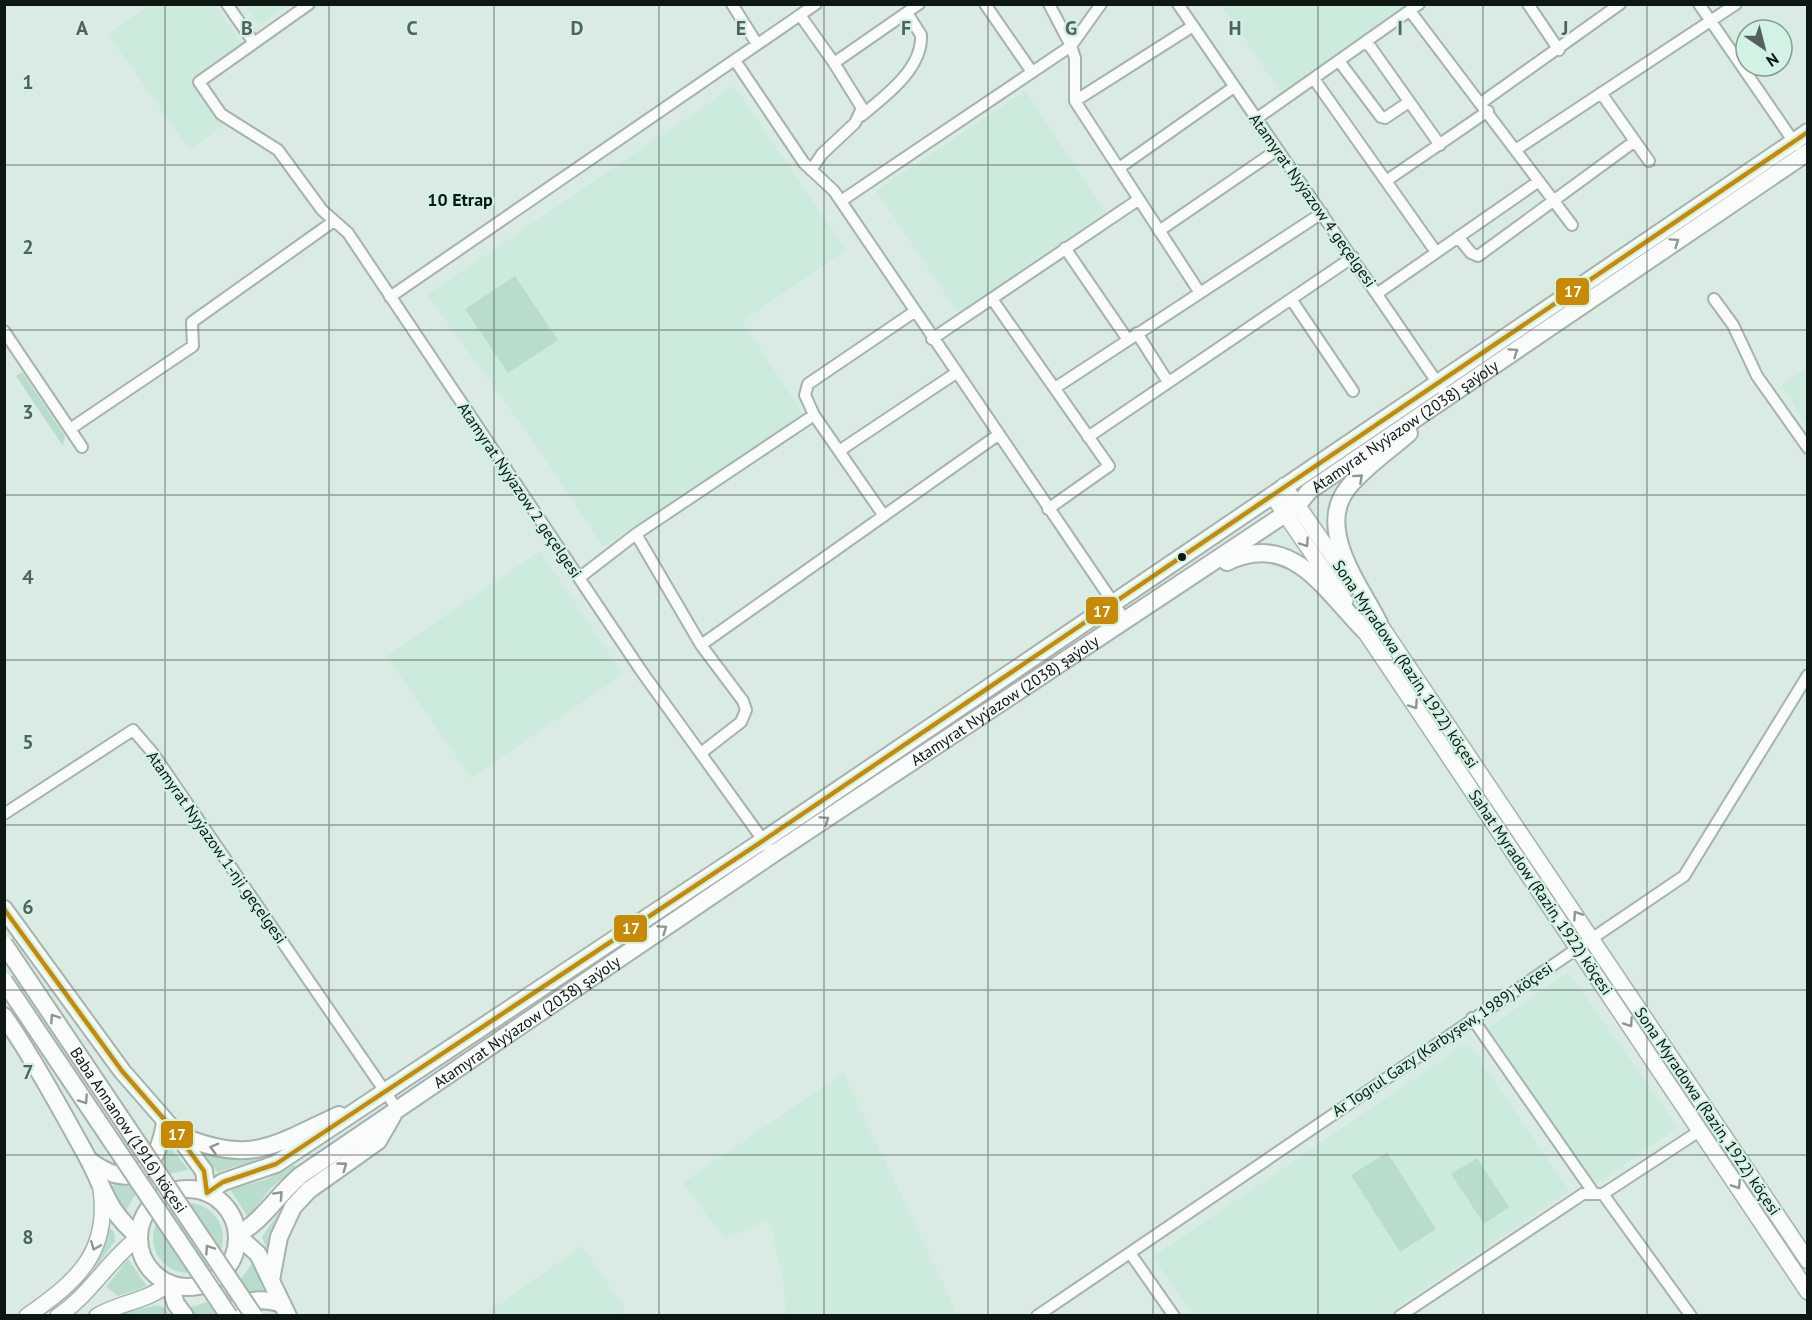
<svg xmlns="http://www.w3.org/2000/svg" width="1812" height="1320" viewBox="0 0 1812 1320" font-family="'PT Sans',sans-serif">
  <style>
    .built { fill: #cdebdc }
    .green { fill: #b9ddcd }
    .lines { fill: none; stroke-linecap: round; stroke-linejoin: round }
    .minor-casing { stroke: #a5b3ac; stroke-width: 14 }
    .secondary-casing { stroke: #a5b3ac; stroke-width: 18 }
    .primary-casing { stroke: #a5b3ac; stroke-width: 20 }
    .minor { stroke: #f9fcfb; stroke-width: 10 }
    .secondary { stroke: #f9fcfb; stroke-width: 15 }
    .primary { stroke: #f9fcfb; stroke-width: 16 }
    .primary-bridge-casing { stroke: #a5b3ac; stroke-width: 20; stroke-linecap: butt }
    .primary-bridge { stroke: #f9fcfb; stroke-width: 16 }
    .bus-1-casing { stroke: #d2f2e3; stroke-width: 9 }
    .bus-1 { stroke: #c88a04; stroke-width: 4.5 }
    .oneway { stroke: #8f9593 }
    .grid { fill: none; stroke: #54625b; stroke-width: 1.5; stroke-opacity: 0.55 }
    .bus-dot { fill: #0d1813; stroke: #d2f2e3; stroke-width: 2 }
    .labels { text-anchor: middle; stroke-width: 4.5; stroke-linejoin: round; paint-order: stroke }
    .street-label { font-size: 16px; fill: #0d1813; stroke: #d2f2e3 }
    .neighbourhood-label { font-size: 18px; font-weight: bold; fill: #0d1813; stroke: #d2f2e3 }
    .grid-label { font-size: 20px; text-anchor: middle; font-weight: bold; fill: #54625b; stroke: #d2f2e3; stroke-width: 4.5; stroke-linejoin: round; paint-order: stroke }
    .line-badge { stroke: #d2f2e3; stroke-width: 2 }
    .badge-label { font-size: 16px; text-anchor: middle; font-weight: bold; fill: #fff }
  </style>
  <rect width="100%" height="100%" fill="#d9ebe2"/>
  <!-- built -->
  <path class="built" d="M1225,4L1411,5L1283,95L1222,7Z
    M150,5H215L243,44L191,80L223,126L190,150L108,34Z
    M245,5H289L259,25Z
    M734,86L846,250L742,321L804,416L603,547L541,452L427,295Z
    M1025,91L1106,213L958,313L876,191Z
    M1807,368V426L1782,385Z
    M540,551L623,674L471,778L387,656Z
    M1568,972L1678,1127L1594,1186L1484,1031Z
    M1468,1042L1569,1191L1386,1315H1193L1153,1257Z
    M843,1073L958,1315H786L784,1285L769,1219L725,1239L683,1183Z
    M582,1246L624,1307L623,1315H484Z"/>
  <!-- green -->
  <path class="green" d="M515,276L558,340L508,373L465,309Z
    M22,372L65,436L63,446L16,376Z
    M169,1146L189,1170C168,1173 148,1180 134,1197C130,1202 128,1209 124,1213L110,1185C133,1185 163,1171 169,1146Z
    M201,1152C225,1159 244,1160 268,1154L269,1157L217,1172Z
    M1387,1152L1436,1229L1400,1252L1351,1175Z
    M1477,1158L1509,1207L1484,1224L1451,1174Z
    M294,1165L296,1167L271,1188L248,1217L230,1189L265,1180Z
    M288,1200L276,1225L268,1252L262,1237Z
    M153 1238a35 35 0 1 1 70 0a35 35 0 1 1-70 0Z
    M108,1227L114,1232L115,1241L94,1270L92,1269L104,1245Z
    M128,1259L147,1286L118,1296L106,1287Z
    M252,1264L267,1291C245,1292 227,1296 214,1315H193L187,1308C223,1298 229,1296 252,1264Z
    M157,1305L163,1307L171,1315L125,1316V1313Z"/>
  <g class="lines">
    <defs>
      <path id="minor" d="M227,4L254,43L309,4
        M732,4L757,44
        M985,4L1032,72
        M1049,4L1071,46L1075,58V101L1200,293
        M1178,4L1441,388
        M1528,4L1559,50
        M1699,4L1796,145
        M1410,11L1572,225
        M800,15L834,63L919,4
        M1367,42L1440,145
        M254,43L199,82L221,114L278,150L322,210L348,233L642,672L773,854
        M1339,61L1381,117L1385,118L1409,102
        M736,62L804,163L834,191L1125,620
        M1314,79L1436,252
        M1601,93L1649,161
        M1075,101L1193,26
        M1481,103L1620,4
        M861,116C884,97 923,69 921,35L907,13
        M1256,119L1419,4
        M1517,149L1736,4
        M1119,168L1234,87
        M811,170L822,154L855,123L862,108L834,63
        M1386,181L1488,111
        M841,201L1071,46L1101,4
        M1159,231L1277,150
        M1458,237L1471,253L1478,256L1635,141
        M1065,248L1128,340
        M1378,293L1539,181
        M390,297L816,4
        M992,299L1109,466L1048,509
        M1291,299L1353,391
        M1714,299L1733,325L1757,376L1808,448
        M4,331L82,447
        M1137,333L1168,382
        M932,339L1138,200
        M1055,388L1322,213
        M814,415L805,395L808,384L914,312
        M70,429L193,346L192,322L334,221
        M1088,437L1353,257
        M839,451L956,373
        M636,534L701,645L743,701L746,710L741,722L701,753
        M579,578L636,534L814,415L884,516
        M701,645L998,435
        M4,814L133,730L152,752L397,1109
        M1472,1018L1593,1192
        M1603,1194L1691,1316
        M1130,1253L1174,1316
        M1037,1316L1684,876L1808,675
        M1400,1316L1583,1194H1603L1701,1130"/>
      <path id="secondary" d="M1284,486L1350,581
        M1272,495L1345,601
        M1372,613L1808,1261
        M1358,621L1808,1292
        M27,1316C76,1282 110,1253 101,1189
        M58,1316C91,1294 109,1259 139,1237
        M97,1316C121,1302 149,1301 169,1283"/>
      <g id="primary">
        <path d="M1227,562C1292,530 1325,591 1365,631"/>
        <path d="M1379,623C1360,585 1316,530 1347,489C1362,469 1390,450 1409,433"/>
        <path d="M4,909L122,1071L177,1134L204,1171L207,1193L223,1182L276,1164L764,840L1808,132"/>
        <path d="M4,1016C34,1060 59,1106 85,1153C105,1189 105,1209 139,1237"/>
        <path d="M177,1134C251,1166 271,1146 339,1115"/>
        <path d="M89,1160C132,1193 157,1170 165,1123"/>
        <circle cx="188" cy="1238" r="49"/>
        <path d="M271,1280L279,1237L293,1207L309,1190L378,1141L393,1115"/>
        <path d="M169,1283L176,1304L185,1316"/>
        <path d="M226,1316C242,1299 261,1297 282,1304"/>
        <path id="s1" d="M288,1316L258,1254L237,1235C263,1221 278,1194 301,1175L773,854L1285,514L1297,506L1309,491L1808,152"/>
      </g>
    </defs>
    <!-- minor casing -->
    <use href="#minor" class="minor-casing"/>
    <!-- secondary casing -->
    <use href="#secondary" class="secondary-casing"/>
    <!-- primary casing -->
    <use href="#primary" class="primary-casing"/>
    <!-- minor -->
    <use href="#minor" class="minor"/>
    <!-- secondary -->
    <use href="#secondary" class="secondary"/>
    <!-- primary -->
    <use href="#primary" class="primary"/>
    <defs>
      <g id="primary-bridge">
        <path id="s2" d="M4,944L254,1316"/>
        <path d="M4,981L229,1316"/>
      </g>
    </defs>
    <!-- primary-bridge casing -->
    <use href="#primary-bridge" class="primary-bridge-casing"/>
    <!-- primary-bridge -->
    <use href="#primary-bridge" class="primary-bridge"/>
    <defs>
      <path id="bus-1" d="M4,909L122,1071L177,1134L204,1171L207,1193L223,1182L276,1164L764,840L1808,132"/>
    </defs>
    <!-- bus-1 casing -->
    <use href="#bus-1" class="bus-1-casing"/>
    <!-- bus-1 -->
    <use href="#bus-1" class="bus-1"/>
  </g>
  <!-- one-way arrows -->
  <defs><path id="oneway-chevron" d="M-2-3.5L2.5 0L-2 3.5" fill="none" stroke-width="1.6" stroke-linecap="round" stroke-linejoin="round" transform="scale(1.5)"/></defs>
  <g class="oneway">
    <use href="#oneway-chevron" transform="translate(1675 242) rotate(-34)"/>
    <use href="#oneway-chevron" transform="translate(1514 352) rotate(-34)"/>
    <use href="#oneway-chevron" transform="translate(1359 478) rotate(-42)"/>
    <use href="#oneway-chevron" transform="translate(1305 543) rotate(56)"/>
    <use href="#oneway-chevron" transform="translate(1414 705) rotate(56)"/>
    <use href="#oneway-chevron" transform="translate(825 820) rotate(-34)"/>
    <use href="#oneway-chevron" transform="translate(1577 915) rotate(-124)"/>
    <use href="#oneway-chevron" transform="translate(663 929) rotate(-34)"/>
    <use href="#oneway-chevron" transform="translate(54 1018) rotate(-124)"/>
    <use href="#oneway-chevron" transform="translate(1629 1023) rotate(56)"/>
    <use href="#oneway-chevron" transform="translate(84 1100) rotate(56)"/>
    <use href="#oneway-chevron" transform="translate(214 1148) rotate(-165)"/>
    <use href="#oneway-chevron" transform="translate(343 1166) rotate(-36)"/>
    <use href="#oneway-chevron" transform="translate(1737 1185) rotate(57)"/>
    <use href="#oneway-chevron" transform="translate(279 1195) rotate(-47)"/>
    <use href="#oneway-chevron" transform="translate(95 1246) rotate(112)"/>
    <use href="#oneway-chevron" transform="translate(209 1249) rotate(-124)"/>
  </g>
  <!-- grid -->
  <path class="grid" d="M165,4V1316M329,4V1316M494,4V1316M659,4V1316M824,4V1316M988,4V1316M1153,4V1316M1318,4V1316M1483,4V1316M1647,4V1316M4,165H1808M4,330H1808M4,495H1808M4,660H1808M4,825H1808M4,990H1808M4,1155H1808"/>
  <!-- markers -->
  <circle class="bus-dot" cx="1182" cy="557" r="5"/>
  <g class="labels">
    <!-- street labels -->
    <g class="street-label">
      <text transform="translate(1313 200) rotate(55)" y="6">Atamyrat Nyýazow 4 geçelgesi</text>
      <text dy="6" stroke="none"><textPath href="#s1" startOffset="1520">Atamyrat Nyýazow (2038) şaýoly</textPath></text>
      <text transform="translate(520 490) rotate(56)" y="6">Atamyrat Nyýazow 2 geçelgesi</text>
      <text transform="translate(1406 664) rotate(56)" y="6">Sona Myradowa (Razin, 1922) köçesi</text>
      <text dy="6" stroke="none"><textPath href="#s1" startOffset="1034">Atamyrat Nyýazow (2038) şaýoly</textPath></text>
      <text transform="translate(217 847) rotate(55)" y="6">Atamyrat Nyýazow 1-nji geçelgesi</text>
      <text transform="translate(1541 892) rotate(56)" y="6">Sahat Myradow (Razin, 1922) köçesi</text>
      <text dy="6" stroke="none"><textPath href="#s1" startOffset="458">Atamyrat Nyýazow (2038) şaýoly</textPath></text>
      <text transform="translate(1442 1039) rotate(-34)" y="6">Ar Togrul Gazy (Karbyşew, 1989) köçesi</text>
      <text transform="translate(1708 1111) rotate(56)" y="6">Sona Myradowa (Razin, 1922) köçesi</text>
      <text dy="6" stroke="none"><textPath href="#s2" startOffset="224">Baba Annanow (1916) köçesi</textPath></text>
    </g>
    <!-- neighbourhood labels -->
    <g class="neighbourhood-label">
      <text x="460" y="206">10 Etrap</text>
    </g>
  </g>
  <g class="grid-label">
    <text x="82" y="35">A</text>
    <text x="247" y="35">B</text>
    <text x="412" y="35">C</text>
    <text x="577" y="35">D</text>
    <text x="741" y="35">E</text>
    <text x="906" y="35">F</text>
    <text x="1071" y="35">G</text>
    <text x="1235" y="35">H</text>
    <text x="1400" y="35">I</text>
    <text x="1565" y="35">J</text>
    <text x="28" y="89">1</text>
    <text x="28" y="254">2</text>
    <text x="28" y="419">3</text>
    <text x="28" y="584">4</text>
    <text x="28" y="749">5</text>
    <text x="28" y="914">6</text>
    <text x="28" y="1079">7</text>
    <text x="28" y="1244">8</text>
  </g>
  <g class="line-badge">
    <rect x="1555" y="277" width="35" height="29" rx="6" fill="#c88a04"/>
    <rect x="1085" y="596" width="34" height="29" rx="6" fill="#c88a04"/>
    <rect x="613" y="914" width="35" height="29" rx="6" fill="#c88a04"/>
    <rect x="160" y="1120" width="34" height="29" rx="6" fill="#c88a04"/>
  </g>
  <g class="badge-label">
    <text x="1573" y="297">17</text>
    <text x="1102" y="617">17</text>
    <text x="631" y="934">17</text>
    <text x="177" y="1140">17</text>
  </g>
  <!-- border -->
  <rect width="1812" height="1320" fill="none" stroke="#0d1813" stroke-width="12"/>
  <!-- north arrow -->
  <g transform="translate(1764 48) rotate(145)"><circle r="28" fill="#d2f2e3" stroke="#839b90" stroke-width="1.5"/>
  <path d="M0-4.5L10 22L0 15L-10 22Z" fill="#54625b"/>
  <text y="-9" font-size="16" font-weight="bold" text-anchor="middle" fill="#0d1813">N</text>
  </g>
</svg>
